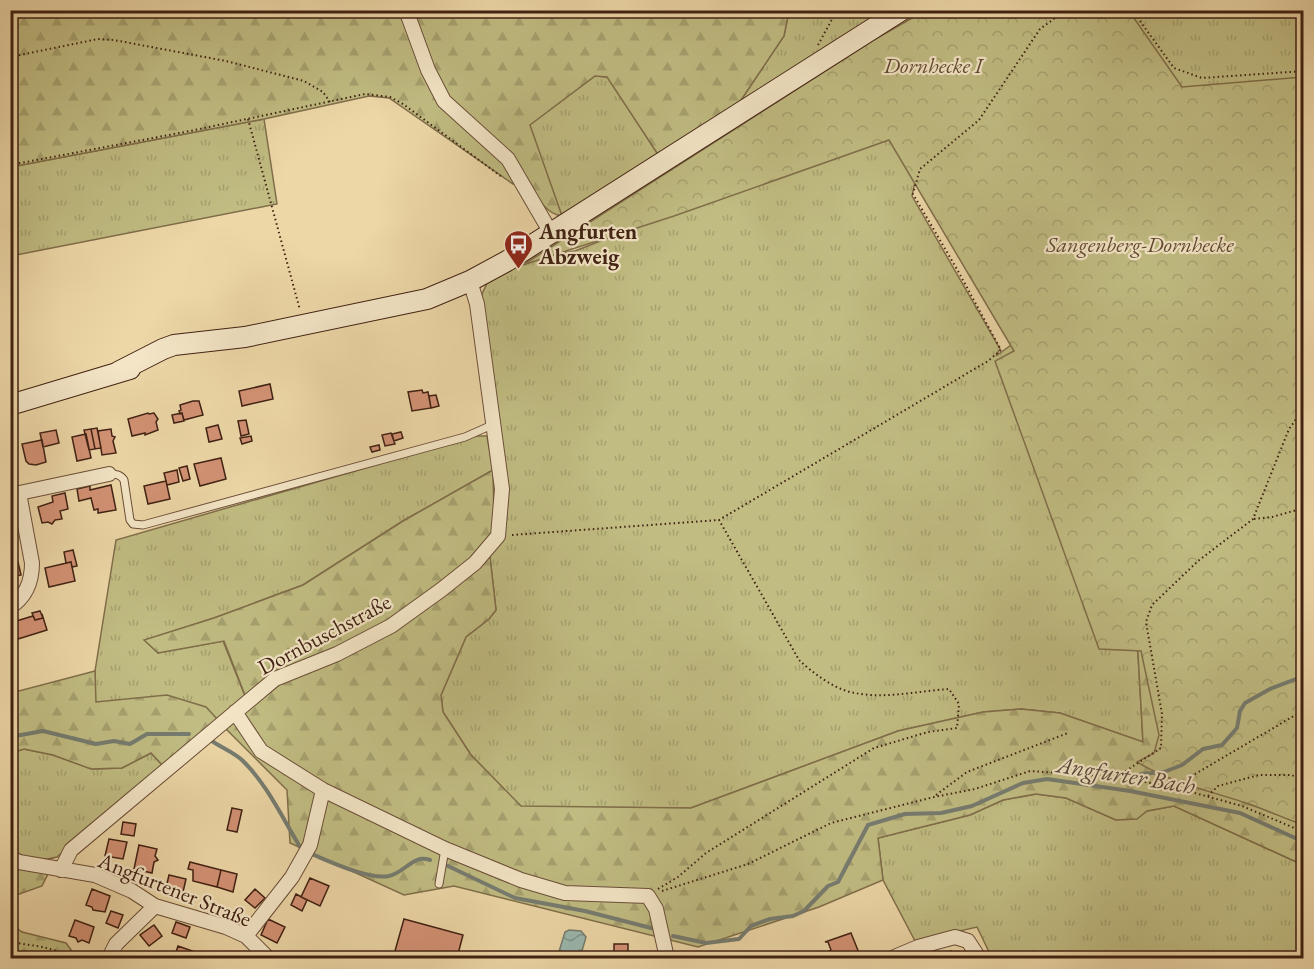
<svg xmlns="http://www.w3.org/2000/svg" width="1314" height="969" viewBox="0 0 1314 969" font-family="'EB Garamond',serif">
  <style>
    .grass { fill: url(#grass-tufts); stroke: #806e4a; stroke-width: 1.5 }
    .forest { fill: url(#forest-firs); stroke: #806e4a; stroke-width: 1.5 }
    .park { fill: url(#park-crowns); stroke: #806e4a; stroke-width: 1.5 }
    .water { fill: url(#water-waves); stroke: #767c70; stroke-width: 1.5 }
    .lines { fill: none; stroke-linecap: round; stroke-linejoin: round }
    .stream { stroke: #767c70; stroke-width: 4 }
    .building { fill: #d39275; stroke: #402113; stroke-width: 1.5 }
    .service-casing { stroke: #6b4e38; stroke-width: 9 }
    .minor-casing { stroke: #6b4e38; stroke-width: 16 }
    .secondary-casing { stroke: #402113; stroke-width: 22 }
    .path { stroke: #402113; stroke-width: 2; stroke-dasharray: 1.5 3; stroke-linecap: butt }
    .service { stroke: #f3e5c6; stroke-width: 7 }
    .minor { stroke: #f3e5c6; stroke-width: 14 }
    .secondary { stroke: #f3e5c6; stroke-width: 20 }
    .labels { text-anchor: middle; stroke-width: 4.5; stroke-linejoin: round; paint-order: stroke }
    .park-label { font-size: 22px; font-style: italic; fill: #60482f; stroke: #f3e5c6 }
    .poi-label { font-size: 22px; font-weight: bold; fill: #402113; stroke: #f3e5c6; text-anchor: start }
    .street-label { font-size: 22px; fill: #402113; stroke: #f3e5c6 }
    .water-label { font-size: 24px; font-style: italic; fill: #56473a; stroke: #f3e5c6 }
  </style>
  <defs>
    <pattern id="grass-tufts" width="24" height="20" patternUnits="userSpaceOnUse" patternTransform="scale(1.5)"><rect width="24" height="20" fill="#c0bc82"/><path d="M3 7l-1-3M5 7V3M7 7l1-3M15 17l-1-3M17 17v-4M19 17l1-3" fill="none" stroke="#a6a16f"/></pattern>
    <pattern id="forest-firs" width="22" height="20" patternUnits="userSpaceOnUse" patternTransform="scale(1.5)"><rect width="22" height="20" fill="#c0bc82"/><path d="M5 1l3.5 6h-7zM16 11l3.5 6h-7z" fill="#a6a16f"/></pattern>
    <pattern id="park-crowns" width="20" height="18" patternUnits="userSpaceOnUse" patternTransform="scale(1.5)"><rect width="20" height="18" fill="#c0bc82"/><path d="M2 6a3 3 0 1 1 6 0M12 15a3 3 0 1 1 6 0" fill="none" stroke="#a6a16f"/></pattern>
    <pattern id="water-waves" width="16" height="10" patternUnits="userSpaceOnUse" patternTransform="scale(1.5)"><rect width="16" height="10" fill="#9ab8ae"/><path d="M0 5q4-4 8 0t8 0" fill="none" stroke="#7f958c"/></pattern>
  </defs>
  <rect width="100%" height="100%" fill="#edd7a7"/>
  <filter id="stains"><feTurbulence type="fractalNoise" baseFrequency=".00333" numOctaves="4"/><feColorMatrix values="0 0 0 0 .2 0 0 0 0 .09 0 0 0 0 .02 0 0 0 .5 -.17"/></filter>
  <radialGradient id="worn" r=".72"><stop offset=".6" stop-color="#630" stop-opacity="0"/><stop offset="1" stop-color="#630" stop-opacity=".3"/></radialGradient>
  <!-- grass -->
  <path class="grass" d="M789,11H891L737,106L784,36Z
    M1005,11H1303V386L1135,601L1143,742L1060,713L1021,709L983,712L898,731L691,808L521,807L471,755L443,712L441,695L466,637L489,619L496,610L490,557L505,527L508,501L482,308V294L488,281L523,258L575,251L862,138L879,143L994,89L918,168L912,196L1000,349L996,356L1059,310Z
    M595,76L608,77L659,156L562,216L529,125Z
    M264,119L277,204L11,256V167Z
    M476,436H487L493,470L403,521L303,585L214,618L145,640L158,653L223,641L245,696L219,722L95,702V671L116,540Z
    M24,749L53,755L92,769L122,768L151,753L164,767L57,857C37,862 29,860 11,850L10,753Z
    M1036,794L1066,798L1116,820L1147,811L1174,806L1303,865V958H992L977,927L915,941L883,880L878,838L970,815L1003,800Z"/>
  <!-- forest -->
  <path class="forest" d="M11,11H789L784,36L737,106L659,156L607,77L595,76L530,125L562,216C544,214 533,191 523,177L513,184L389,98L369,96L264,119L11,167Z
    M1303,386V865L1174,806L1147,811L1137,819L1116,820L1066,798L1036,794L1003,800L970,815L878,838L883,880L819,907L698,947L454,886L404,895L290,843L287,790L219,722L164,767L151,753L122,768L91,769L53,755L24,749L11,753V693L95,671L96,702L167,695L206,707L219,721L245,695L224,641L158,653L144,640L214,618L303,585L403,521L493,470L494,520L490,557L496,610L489,619L466,637L441,695L443,712L471,755L521,806L691,808L898,731L983,712L1021,709L1060,713L1143,742L1135,601Z
    M10,862L49,872L42,886L11,897Z
    M11,924L22,932L66,943L77,958H11Z"/>
  <!-- park -->
  <path class="park" d="M926,10L1129,11L1182,87L1303,77V825C1284,818 1266,810 1246,803C1207,790 1174,784 1137,762L1154,753L1159,735L1141,651L1099,649L995,361L1014,351L889,140L674,216L523,265L872,41Z"/>
  <!-- water -->
  <path class="water" d="M569,930L581,931L586,937L580,958H557L565,932Z"/>
  <g class="lines">
    <!-- stream -->
    <path class="stream" d="M10,737L43,731L96,744L114,741L130,744L147,734H189
      M212,741C222,748 235,753 243,761C267,784 284,821 302,850
      M1141,774L1164,772L1182,765L1203,749L1222,745L1237,728L1240,711L1245,703L1270,689L1304,676
      M309,853C329,861 368,880 389,876C406,872 413,854 430,860
      M448,866L515,898L585,911L655,929
      M673,936L706,943L739,939L751,926L770,919L793,916L804,911L828,886L838,882L868,825L905,814L941,813L972,806L1023,783L1047,779L1130,791L1240,813L1304,842"/>
  </g>
  <!-- building -->
  <path class="building" d="M270,384L273,399L242,406L239,391Z
    M422,390L423,393L428,392L431,408L412,411L408,392Z
    M436,395L439,406L431,408L429,396Z
    M193,401H199L203,415L184,420L182,413L180,414L179,411L181,410L180,405Z
    M148,413L149,414L154,413L158,419L156,422L158,430L145,435V433L132,436L128,419Z
    M182,413L184,421L174,423L172,415Z
    M246,420L249,434L241,436L238,421Z
    M218,425L222,439L209,442L206,428Z
    M97,428L101,448L95,449L91,429Z
    M91,429L95,449L89,450L84,430Z
    M111,429L112,436L115,437L113,441L116,453L102,455L98,431Z
    M56,430L59,443L43,447L40,433Z
    M401,432L403,438L394,441L392,434Z
    M391,433L395,444L385,446L382,435Z
    M86,434L91,458L77,461L72,437Z
    M251,436L252,441L242,444L240,438Z
    M42,440L46,462L36,465L29,464L26,461L22,444Z
    M379,445L380,450L372,452L370,447Z
    M221,458L226,479L200,486L194,464Z
    M187,466L190,479L183,481L179,468Z
    M177,470L179,482L167,485L164,473Z
    M166,481L170,499L148,504L144,486Z
    M111,485L116,510L98,513V509L94,510L91,498L79,501L77,489L90,486V490Z
    M65,493L68,509L60,511L62,519L55,520L52,524L48,522L42,523L38,507L53,502L52,496Z
    M16,516L19,529L10,531V517Z
    M73,550L77,566L72,567L71,562L66,563L64,552Z
    M18,562L21,575L12,577L14,586L10,587V563Z
    M71,562L75,581L49,587L45,568Z
    M40,611L43,618L35,620L32,613Z
    M42,614L47,630L18,639L13,622L33,616L35,620L43,618Z
    M232,808L242,810L237,832L227,830Z
    M123,822L136,824L134,836L121,834Z
    M109,839L127,842L123,859L105,856Z
    M139,845L157,849L155,856L158,860L154,862L152,873L134,869Z
    M190,862L221,870L217,887L193,881V870L188,869Z
    M221,870L237,874L233,892L217,887Z
    M169,875L186,879L183,892L166,888Z
    M310,878L329,886L320,906L301,897Z
    M92,889L110,896L105,912L93,910L92,907L86,905Z
    M255,889L265,898L255,908L245,900Z
    M296,894L307,900L302,911L291,905Z
    M111,911L123,915L118,928L106,923Z
    M268,919L285,927L277,943L261,935Z
    M404,919L463,935L458,954L473,958H393Z
    M75,920L94,927L89,943L82,940L78,942L76,938L69,936Z
    M176,922L190,927L186,938L172,933Z
    M154,925L162,936L149,946L140,935Z
    M851,933L859,953L831,958L829,951L831,950L828,942H825Z
    M614,944H628V953H614Z
    M178,946L195,952L193,958H174Z
    M951,951L957,958H932Z
    M603,953H621L622,958H598V954Z
    M803,953L806,958H791Z"/>
  <g class="lines">
    <defs>
      <path id="service" d="M109,474C115,474 120,474 124,480L130,520L133,524L143,525L465,437L492,425
        M439,884L445,849"/>
      <path id="minor" d="M406,10L428,70L444,101L508,159L551,233
        M10,495L109,474
        M10,607C26,597 32,581 32,563L19,493
        M235,712L261,751L323,790L445,849L521,880L565,893L648,896L656,909L667,958
        M10,857L19,862L95,875L132,891L155,906L226,927L246,936L268,958
        M61,870L71,850L275,679L337,654L391,626L441,590L475,563L498,536L502,489L477,304L470,281
        M246,936L292,877L310,845L323,790
        M109,958L116,944L155,906
        M892,958L918,947L955,937L968,941L979,958"/>
      <path id="secondary" d="M118,372L163,349L174,345L245,337L427,299L470,281L507,261L902,10
        M10,405L130,369"/>
    </defs>
    <!-- service casing -->
    <use href="#service" class="service-casing"/>
    <!-- minor casing -->
    <use href="#minor" class="minor-casing"/>
    <!-- secondary casing -->
    <use href="#secondary" class="secondary-casing"/>
    <!-- path -->
    <path class="path" d="M1132,10L1174,68L1202,78L1304,71
      M818,45L837,10
      M10,57L98,39L114,40L226,61L304,81L323,92L330,102
      M248,119L300,310
      M10,165L190,131L365,94L390,97L403,104L502,177
      M1254,519L1272,517L1304,508
      M512,535L719,520L988,361L1001,350L958,271L913,194L920,169L979,120L1040,29L1066,10
      M1118,776L1161,748L1162,714L1146,622L1152,605L1198,561L1253,519L1289,429L1304,408
      M1173,787L1242,806L1304,832
      M936,795L967,772L1068,733
      M1208,796L1218,786L1259,775H1291L1304,779
      M10,879L17,874
      M658,889L678,877L706,853L874,748L928,732L957,728L959,704L949,689C919,691 885,699 855,693C835,690 813,673 799,660L719,520
      M662,891L748,864L831,823L934,797L975,789L1030,771L1116,777L1173,787L1304,710
      M10,942L43,947L82,958"/>
    <!-- service -->
    <use href="#service" class="service"/>
    <!-- minor -->
    <use href="#minor" class="minor"/>
    <!-- secondary -->
    <use href="#secondary" class="secondary"/>
  </g>
  <!-- icons -->
  <defs>
    <symbol id="bus-pin" viewBox="-11 -11 22 30"><path d="M0 17L-7.5 6A9.5 9.5 0 1 1 7.5 6Z" fill="#8f2418" stroke="#f3e5c6"/><path d="M-5-6H5V4H4V6H2V4H-2V6H-4V4H-5ZM-3.5-4V0h7V-4ZM-3.5 1.2v1.5H-2V1.2ZM2 1.2v1.5H3.5V1.2Z" fill="#fff"/></symbol>
  </defs>
  <g fill-rule="evenodd">
    <use href="#bus-pin" x="502" y="228" width="33" height="45"/>
  </g>
  <g class="labels">
    <!-- park labels -->
    <g class="park-label">
      <text x="933" y="73">Dornhecke I</text>
      <text x="1140" y="252">Sangenberg-Dornhecke</text>
    </g>
    <!-- poi labels -->
    <g class="poi-label">
      <text x="539" y="239">Angfurten<tspan x="539" dy="25">Abzweig</tspan></text>
    </g>
    <!-- street labels -->
    <g class="street-label">
      <text transform="translate(324 634) rotate(-28)" y="8">Dornbuschstraße</text>
      <text transform="translate(175 889) rotate(22)" y="8">Angfurtener Straße</text>
    </g>
    <!-- water labels -->
    <g class="water-label">
      <text transform="translate(1126 775) rotate(9)" y="8">Angfurter Bach</text>
    </g>
  </g>
  <!-- margin -->
  <rect width="1314" height="969" fill="none" stroke="#edd7a7" stroke-width="36"/>
  <rect x="12" y="12" width="1290" height="945" fill="none" stroke="#402113" stroke-width="3"/>
  <rect x="18" y="18" width="1278" height="933" fill="none" stroke="#402113" stroke-width="1.5"/>
  <rect width="100%" height="100%" filter="url(#stains)"/>
  <rect width="100%" height="100%" fill="url(#worn)"/>
</svg>
